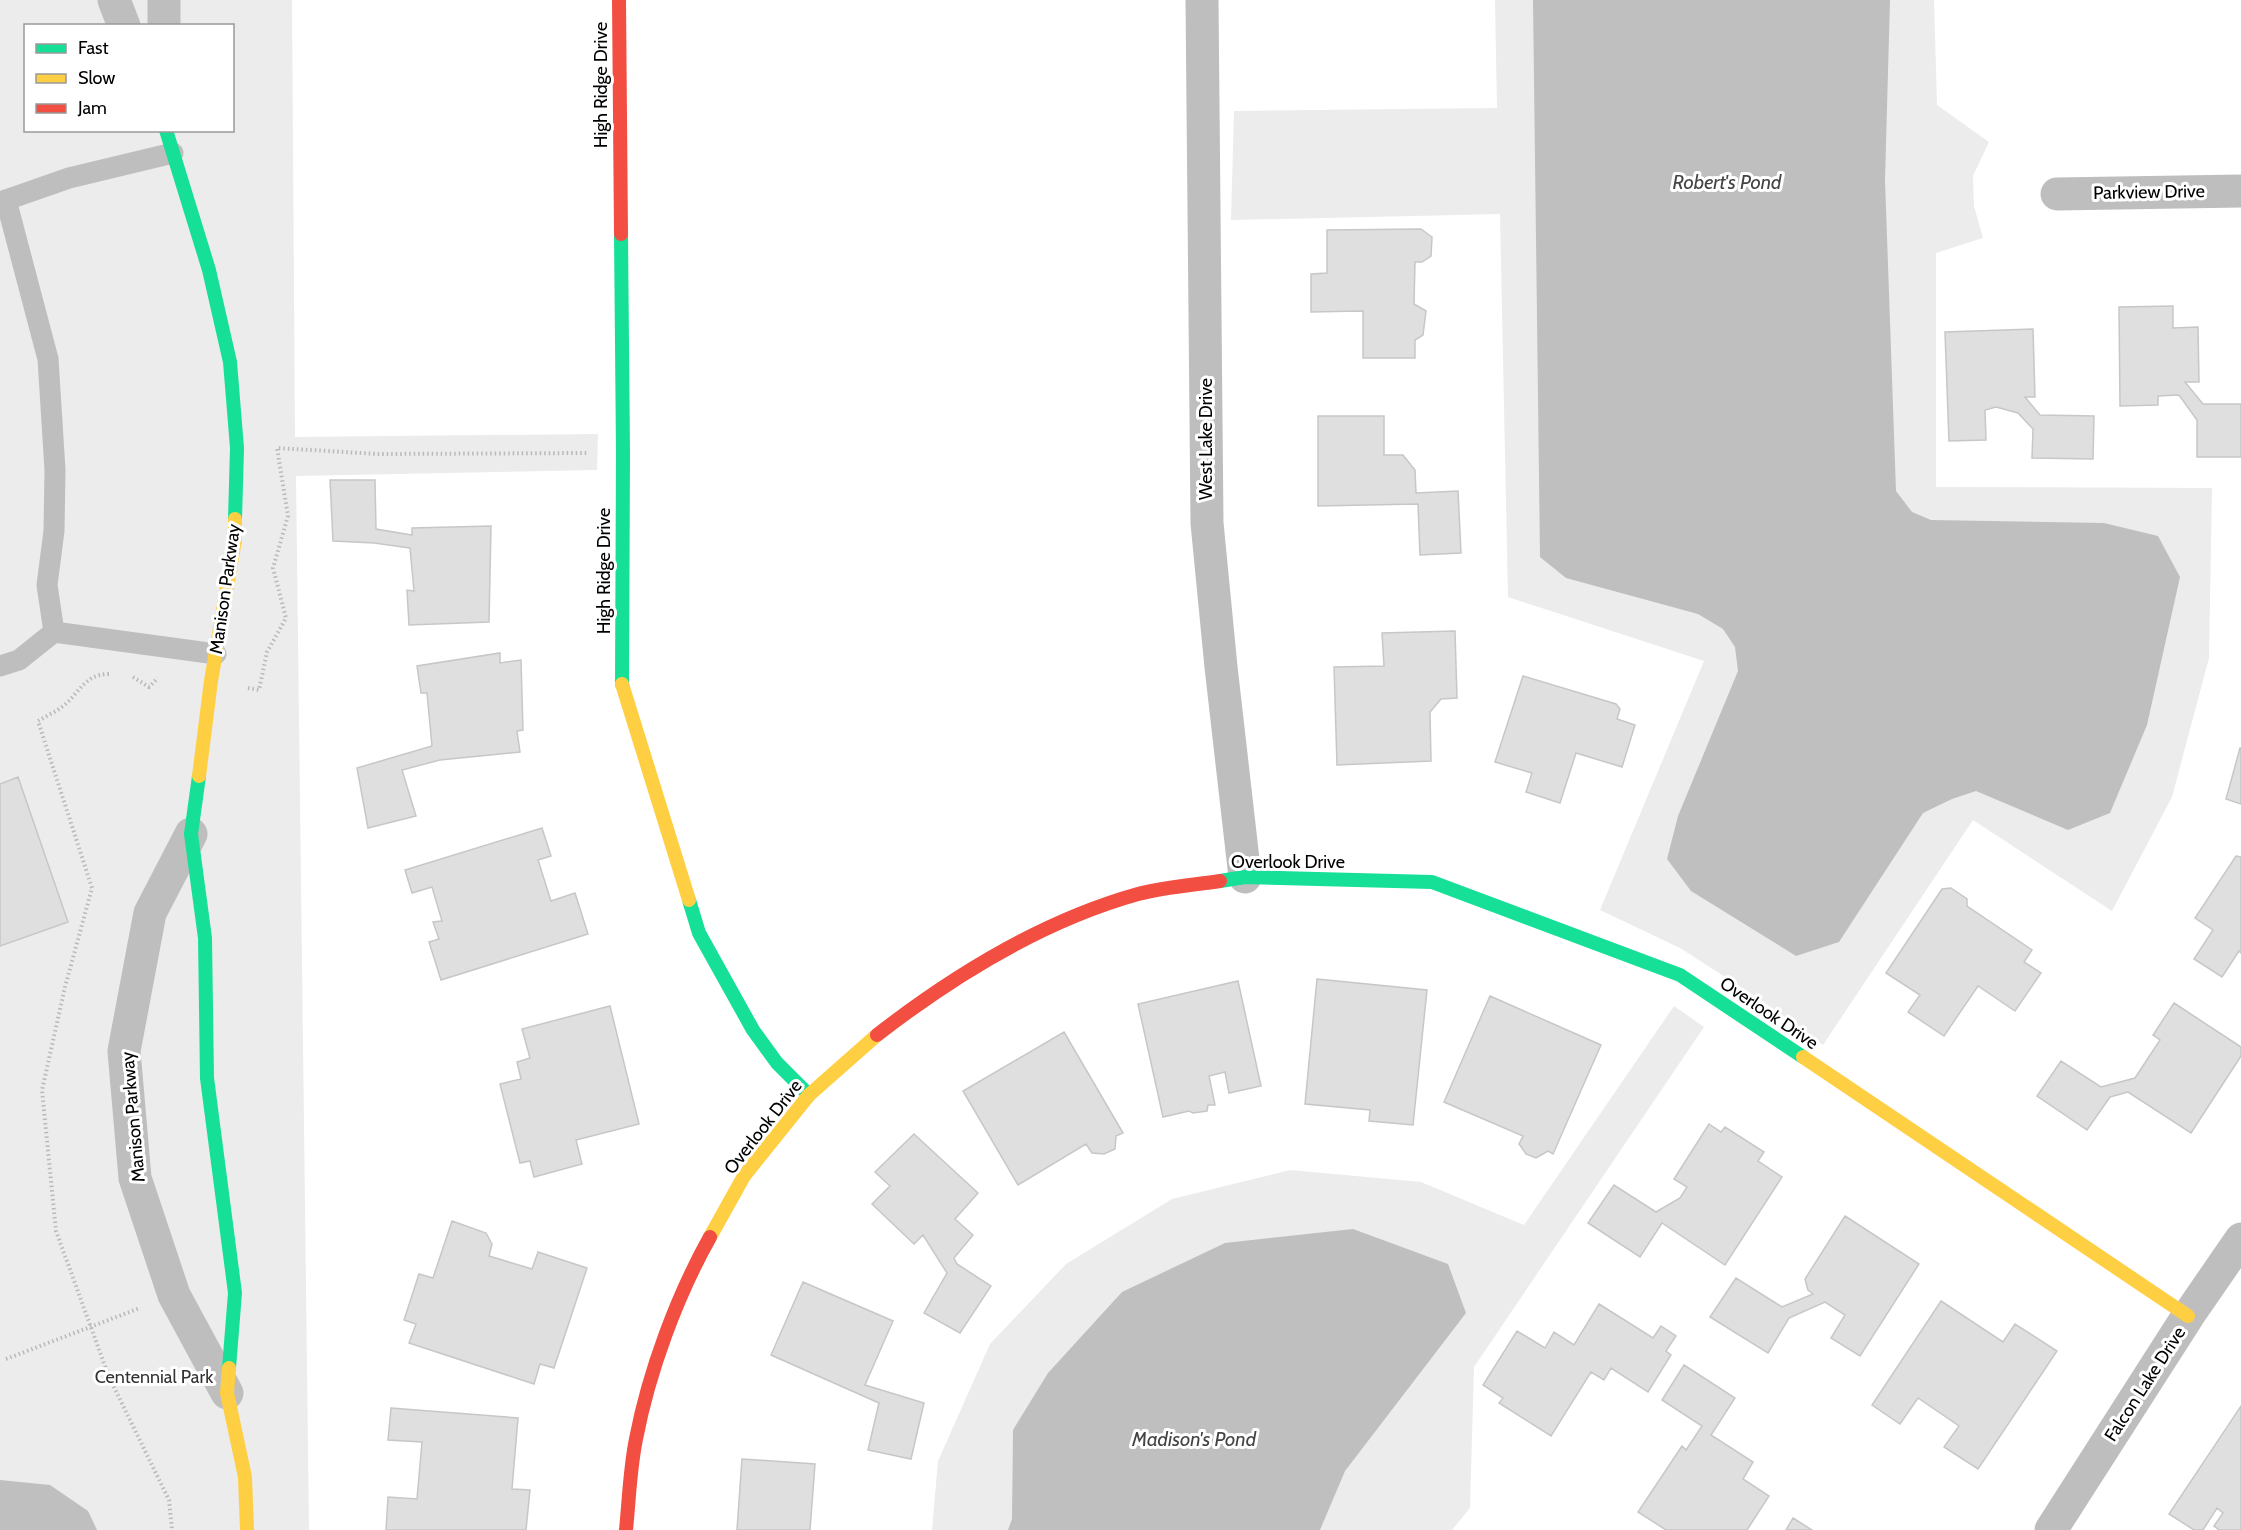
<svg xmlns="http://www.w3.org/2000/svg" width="2241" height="1530" viewBox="0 0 2241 1530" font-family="Cabin,sans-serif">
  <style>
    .green { fill: #ececec; fill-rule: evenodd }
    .water { fill: #bfbfbf }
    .building { fill: #dfdfdf; stroke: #c7c7c7; stroke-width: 1.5 }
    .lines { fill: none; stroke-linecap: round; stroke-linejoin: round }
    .path { stroke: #b9b9b9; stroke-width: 4; stroke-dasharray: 1.5 3; stroke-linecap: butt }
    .lane { stroke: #bebebe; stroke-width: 21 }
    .street { stroke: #bebebe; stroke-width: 33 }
    .fast { stroke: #16e098; stroke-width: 14 }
    .slow { stroke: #ffcf43; stroke-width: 14 }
    .jam { stroke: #f24e42; stroke-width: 14 }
    .labels { text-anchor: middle; stroke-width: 6; stroke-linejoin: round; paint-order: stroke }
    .street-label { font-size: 18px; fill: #000; stroke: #fff }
    .park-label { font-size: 18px; fill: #333; stroke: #fff }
    .water-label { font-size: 20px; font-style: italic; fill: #444; stroke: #fff }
  </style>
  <rect width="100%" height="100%" fill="#fff"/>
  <!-- green -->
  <path class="green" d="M0,0H292L295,437L598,434L597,470L296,476L309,1530H0ZM26,26H232V130H26Z
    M1495,0H1934L1937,105L1989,142L1973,176L1974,206L1983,238L1936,253V487L2212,488L2209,658L2172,797L2112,911L1973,820L1823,1045L1758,998L1680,948L1600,910L1704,661L1508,597L1500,214L1231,220L1234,111L1497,108Z
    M1674,1006L1704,1027L1474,1367L1470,1508L1452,1530H932L938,1461L990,1344L1066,1264L1172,1199L1290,1170L1421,1182L1524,1225Z"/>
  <!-- water -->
  <path class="water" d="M1533,0H1890L1885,180L1896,491L1912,512L1931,520L2104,523L2158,536L2180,577L2147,725L2110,813L2068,830L1976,791L1952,799L1923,813L1839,942L1796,956L1691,891L1667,859L1678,816L1738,671L1735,647L1723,629L1698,614L1566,578L1540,557Z
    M1353,1229L1448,1264L1466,1313L1345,1471L1320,1530H1008L1012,1519L1013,1430L1048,1373L1122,1292L1225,1243Z
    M0,1480L50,1485L88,1511L97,1530H0Z"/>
  <!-- building -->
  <path class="building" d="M1421,229L1432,237L1431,256L1422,262H1415L1414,304L1426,311L1423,335L1415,340V358H1363V311L1311,312V274L1327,273V230Z
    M2173,306V328L2198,327L2199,382H2185L2203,404H2241V457H2197V420L2179,395L2158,396V405L2120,406L2119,307Z
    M2033,329L2035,397H2025L2040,415L2094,416L2093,459L2032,458L2033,429L2018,413L1996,407L1985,410L1986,440L1949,441L1945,332Z
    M1318,416H1384V455H1403L1415,470L1416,493L1458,491L1461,553L1420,555L1418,504L1318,506Z
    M330,480H375L376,529L412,535V528L491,526L489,622L409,625L407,590L414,591L410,548L374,543L333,541Z
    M1455,631L1457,698L1441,699L1430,712L1431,761L1337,765L1334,667L1384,666L1382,633Z
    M500,653V663L521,660L523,730L517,731L520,752L440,760L402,770L416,816L368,828L357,768L432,746L427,693H421L417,666Z
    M1523,676L1616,704L1620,709L1617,719L1635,725L1622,767L1576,753L1560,803L1526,792L1532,773L1495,762Z
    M2240,748H2241V804L2226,799Z
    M18,777L68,922L0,946V784Z
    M542,828L551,856L538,860L551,901L575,893L588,934L441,980L429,942L439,939L433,922L442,921L432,887L412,893L405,870Z
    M2236,856L2241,857V953L2239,951L2222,977L2194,959L2213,930L2195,918Z
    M1951,888L1967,899V906L2032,950L2024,962L2041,973L2015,1011L1978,986L1944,1036L1908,1012L1920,995L1886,973L1942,889Z
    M1317,979L1427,990L1413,1125L1369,1121L1370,1110L1305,1104Z
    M1238,981L1261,1086L1229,1093L1225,1072L1209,1076L1215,1105H1208L1207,1111L1193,1113L1189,1111L1163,1117L1138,1004Z
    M1490,996L1601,1045L1553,1154L1548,1151L1536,1158L1526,1154L1519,1144L1523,1136L1444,1102Z
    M2174,1003L2241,1047V1056L2191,1133L2128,1092L2110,1097L2087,1130L2037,1096L2061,1061L2101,1087L2135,1078L2160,1040L2153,1035Z
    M610,1006L639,1124L576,1140L582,1164L534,1177L530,1161L520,1163L500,1084L521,1079L517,1062L530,1058L522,1029Z
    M1064,1032L1123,1133L1116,1136L1115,1149L1104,1154L1092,1153L1086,1144L1018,1185L963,1091Z
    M1709,1124L1721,1132L1725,1127L1764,1152L1758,1161L1782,1177L1725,1265L1662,1223L1640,1257L1588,1223L1614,1185L1656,1212L1680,1198L1687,1187L1674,1179Z
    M914,1134L978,1193L955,1219L973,1235L954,1258L957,1264L991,1286L960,1333L924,1313L947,1273L923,1235L914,1244L872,1204L890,1186L875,1172Z
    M1845,1216L1919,1264L1860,1356L1831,1338L1845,1315L1825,1302L1789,1318L1768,1353L1710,1317L1736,1278L1782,1307L1813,1294L1808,1290L1805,1279Z
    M452,1221L486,1233L492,1244L489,1256L532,1269L538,1252L587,1268L554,1368L540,1364L534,1384L409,1343L416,1324L404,1320L419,1274L433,1278Z
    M803,1282L893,1321L865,1385L924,1403L911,1459L868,1450L879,1403L771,1355Z
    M1941,1301L2003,1342L2015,1324L2057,1351L1978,1469L1944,1447L1959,1426L1918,1398L1900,1424L1872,1405Z
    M1599,1304L1653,1338L1661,1326L1676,1336L1666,1351L1671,1355L1648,1392L1611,1368L1604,1380L1591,1372L1551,1436L1499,1403L1503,1398L1483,1385L1517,1331L1545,1348L1554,1332L1574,1345Z
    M1684,1365L1735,1398L1711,1435L1753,1462L1743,1479L1769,1496L1747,1530H1666L1638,1512L1682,1446L1686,1450L1702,1426L1662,1400Z
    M2241,1406V1530H2219L2214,1526L2223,1513L2217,1508L2203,1530H2194L2169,1514Z
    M391,1408L518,1418L512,1489L530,1490L526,1530H386L388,1497L417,1499L422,1442L388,1440Z
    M742,1459L815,1464L810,1530H737Z
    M1793,1518L1812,1530H1786Z"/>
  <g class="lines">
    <!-- path -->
    <path class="path" d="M109,674C84,674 79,694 63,706C56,712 46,716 38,721L92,888L65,987L42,1090L56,1231L109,1377L169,1500L172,1530
      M133,677L149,687L158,678
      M248,688L259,690L267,652L286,618L273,568L288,516L277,448L378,454L587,453
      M6,1359L140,1308"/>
    <!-- lane -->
    <path class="lane" d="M6,200L48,359L55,470L54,531L47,585L54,632
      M0,202L69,178L173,153
      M0,666L19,660L54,632L216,654"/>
    <!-- street -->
    <path class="street" d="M114,0L124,26
      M164,0V26
      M1202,0L1207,523L1221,667L1245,877
      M2057,194L2241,191
      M191,834L150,913L124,1051L135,1178L174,1295L227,1393
      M2051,1530L2188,1316L2241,1239"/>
    <!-- fast -->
    <path class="fast" d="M166,130L209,270L230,362L237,448L235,519
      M621,234L623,453L622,684
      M199,776L191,834L205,938L207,1078L235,1293L229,1368
      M1220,881L1245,877L1432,882L1680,975L1803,1057
      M689,900L699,933L753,1030L777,1063L809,1095"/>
    <!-- slow -->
    <path class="slow" d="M622,684L689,900
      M199,776L211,681L235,540V519
      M1803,1057L2188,1316
      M710,1237L744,1176L809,1095L877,1035
      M229,1368L227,1393L245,1477L247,1530"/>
    <!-- jam -->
    <path class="jam" d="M619,0L621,234
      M877,1035C953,976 1045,920 1138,894C1164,887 1193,885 1220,881
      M626,1530C629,1500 630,1468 636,1439C649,1371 677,1296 710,1237"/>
  </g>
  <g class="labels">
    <!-- street labels -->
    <g class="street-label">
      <text transform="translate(601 85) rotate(-90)" y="6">High Ridge Drive</text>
      <text transform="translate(2149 192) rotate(-1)" y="6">Parkview Drive</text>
      <text transform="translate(1206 439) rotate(-90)" y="6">West Lake Drive</text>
      <text transform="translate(604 571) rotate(-90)" y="6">High Ridge Drive</text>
      <text transform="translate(225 589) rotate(-82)" y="6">Manison Parkway</text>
      <text x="1288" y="868">Overlook Drive</text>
      <text transform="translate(1769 1013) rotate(34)" y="6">Overlook Drive</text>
      <text transform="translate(133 1117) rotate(-95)" y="6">Manison Parkway</text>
      <text transform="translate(763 1127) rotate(-52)" y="6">Overlook Drive</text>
      <text transform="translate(2145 1384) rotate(-57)" y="6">Falcon Lake Drive</text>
    </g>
    <!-- park labels -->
    <g class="park-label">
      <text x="154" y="1383">Centennial Park</text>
    </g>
    <!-- water labels -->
    <g class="water-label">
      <text x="1727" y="189">Robert's Pond</text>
      <text x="1194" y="1446">Madison's Pond</text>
    </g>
  </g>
  <!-- legend -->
  <rect x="24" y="24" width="210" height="108" fill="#ffffff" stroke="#999999" stroke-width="1.5"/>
  <rect x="36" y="44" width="30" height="9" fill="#16e098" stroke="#999999" stroke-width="1.5"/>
  <text x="78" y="54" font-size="18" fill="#000000">Fast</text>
  <rect x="36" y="74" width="30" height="9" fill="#ffcf43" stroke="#999999" stroke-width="1.5"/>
  <text x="78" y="84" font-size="18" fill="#000000">Slow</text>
  <rect x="36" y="104" width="30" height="9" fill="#f24e42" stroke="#999999" stroke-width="1.5"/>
  <text x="78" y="114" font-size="18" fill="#000000">Jam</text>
</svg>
